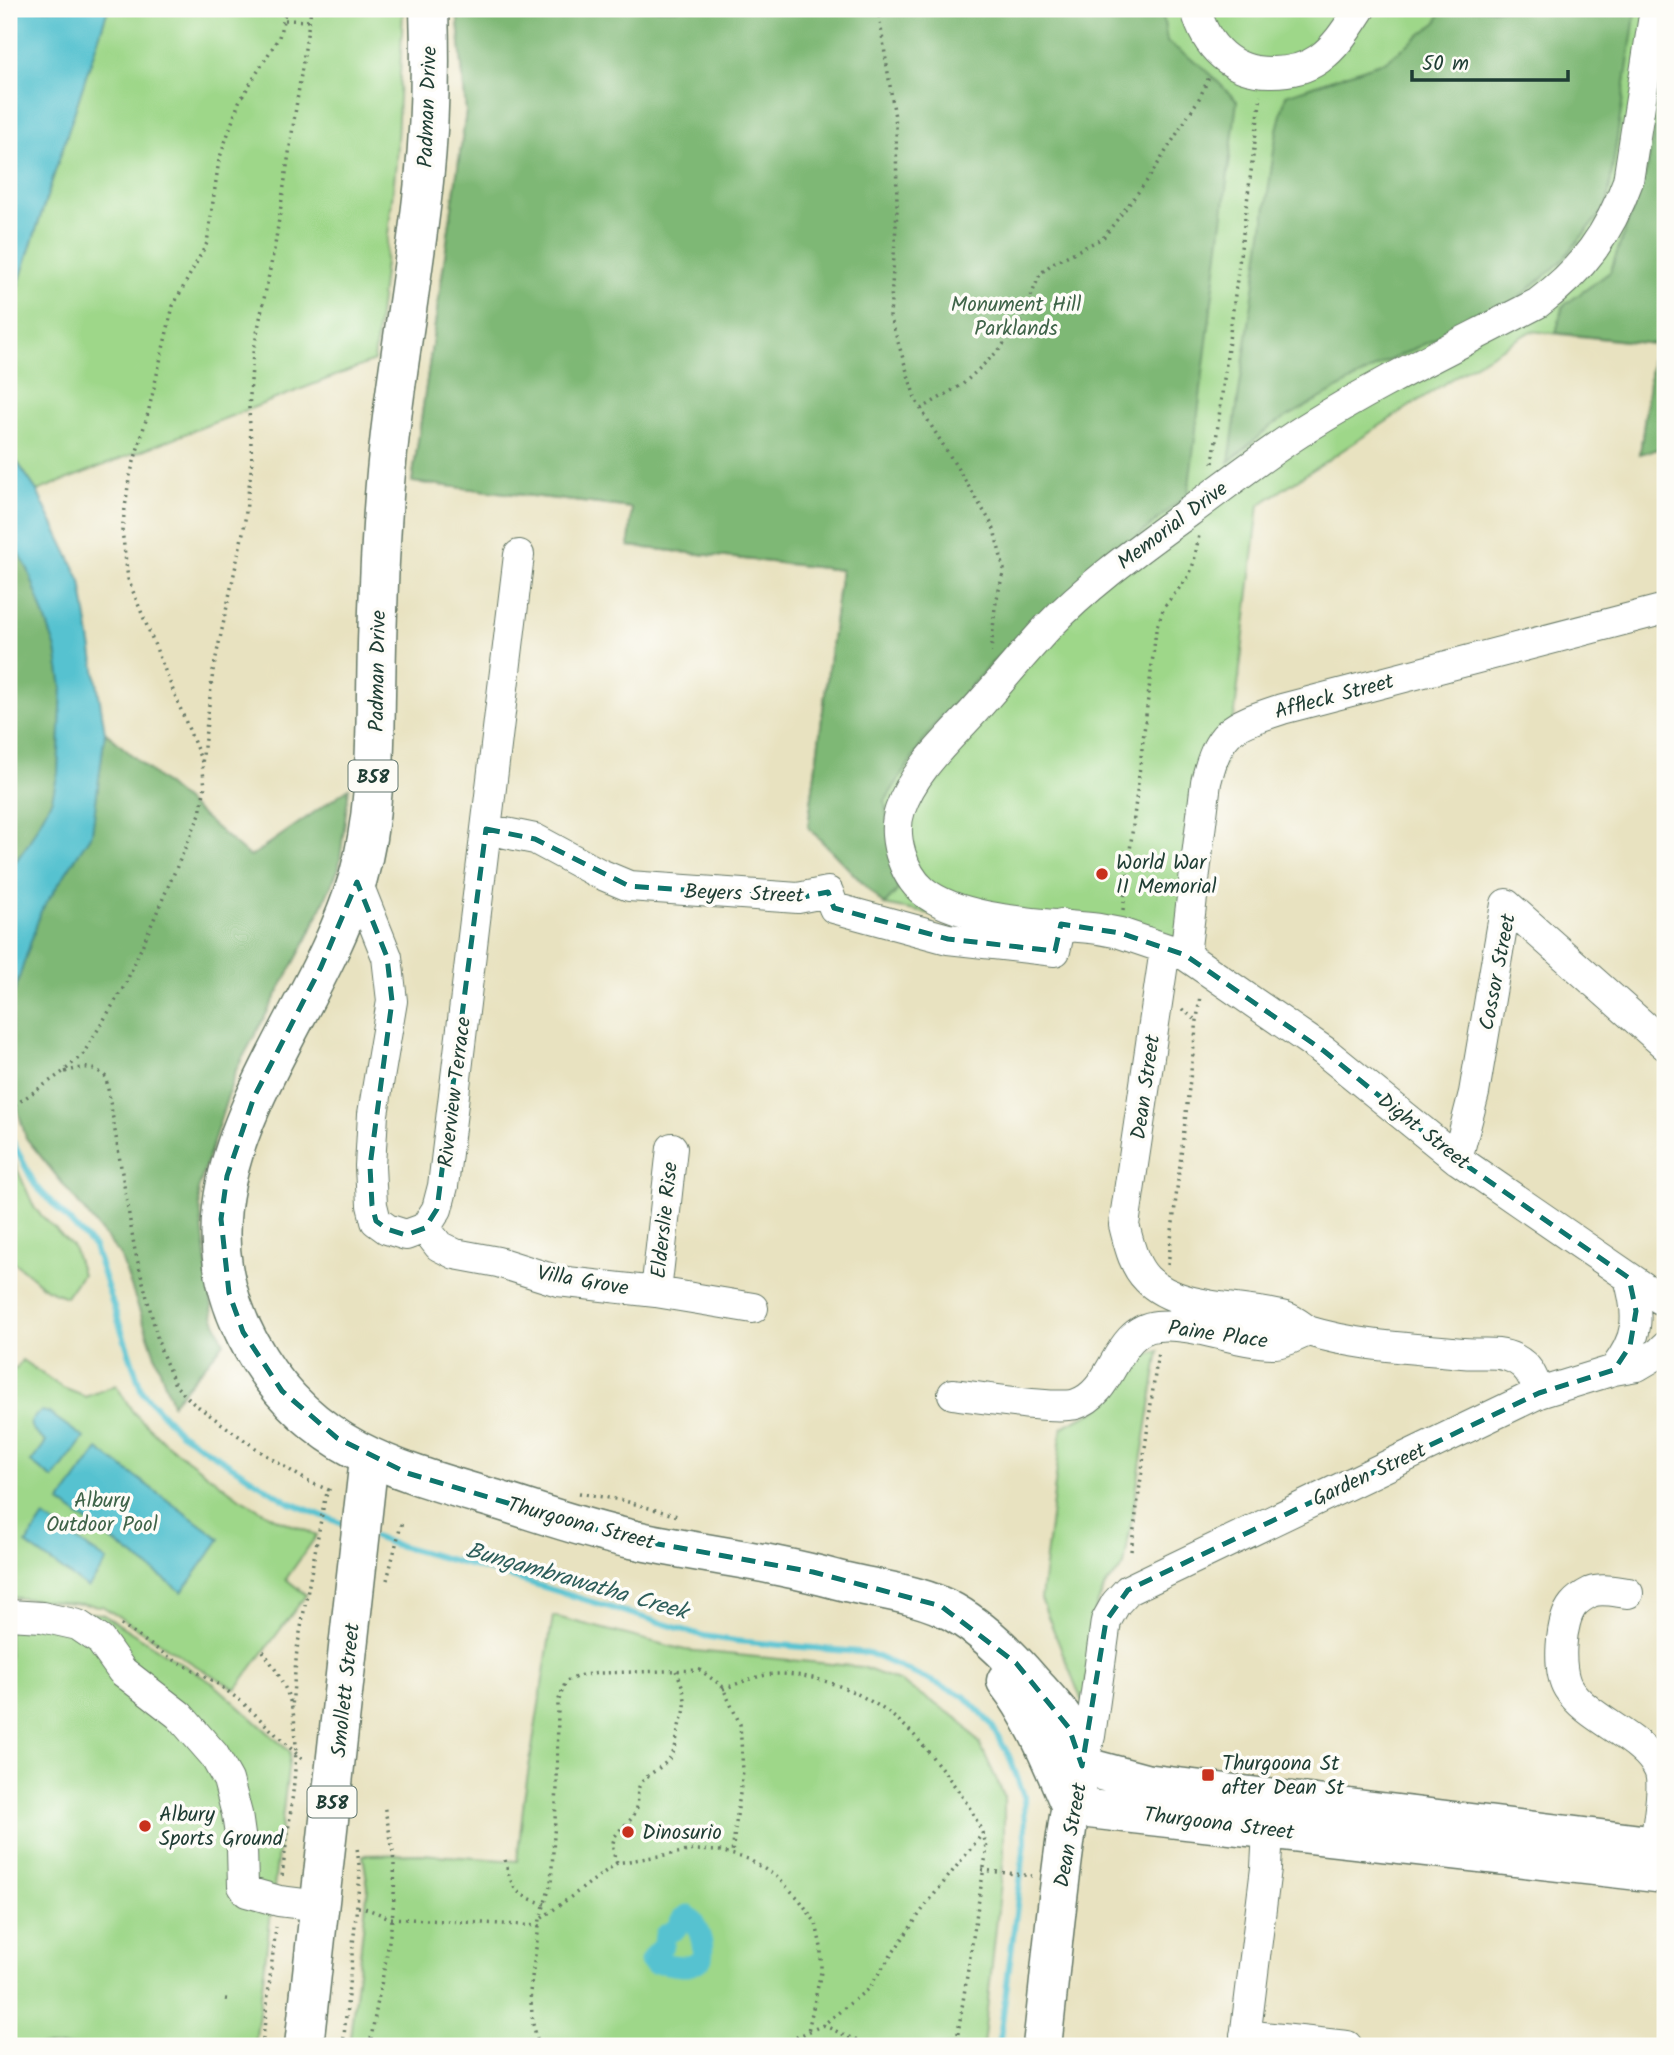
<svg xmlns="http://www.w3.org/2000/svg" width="1674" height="2055" viewBox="0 0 1674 2055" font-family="Kalam,sans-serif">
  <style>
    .green { fill: #9ed789; stroke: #5e8a5e; stroke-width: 2 }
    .forest { fill: #7eb875; stroke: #4e7a54; stroke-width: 2 }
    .water { fill: #56c2d0; stroke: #3a8082; stroke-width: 2 }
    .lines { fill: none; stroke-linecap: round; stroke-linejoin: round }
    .stream { stroke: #56c2d0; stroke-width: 6 }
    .canal { stroke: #56c2d0; stroke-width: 21 }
    .minor-casing { stroke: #657765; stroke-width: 32 }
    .major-casing { stroke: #657765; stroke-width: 41 }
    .path { stroke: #657765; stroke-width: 3.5; stroke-dasharray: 2 5; stroke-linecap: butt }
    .minor { stroke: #fff; stroke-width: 30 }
    .major { stroke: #fff; stroke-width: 38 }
    .marked { fill: none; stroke: #0f766e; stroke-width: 5; stroke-dasharray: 14 9; stroke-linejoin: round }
    .poi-dot { fill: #c8321e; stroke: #fdfcf7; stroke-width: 2.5 }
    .labels { text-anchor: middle; stroke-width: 7; stroke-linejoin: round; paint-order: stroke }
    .shield { fill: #fdfcf7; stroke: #62766e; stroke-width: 2 }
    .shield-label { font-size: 19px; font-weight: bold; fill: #1f3d34 }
    .street-label { font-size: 21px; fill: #1f3d34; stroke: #fdfcf7 }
    .park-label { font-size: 21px; fill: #3f6449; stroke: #fdfcf7 }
    .poi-label { font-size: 21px; fill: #1f3d34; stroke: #fdfcf7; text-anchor: start }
    .water-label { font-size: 23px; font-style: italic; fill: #2d5e5b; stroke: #fdfcf7 }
  </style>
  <rect width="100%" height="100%" fill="#fdfcf7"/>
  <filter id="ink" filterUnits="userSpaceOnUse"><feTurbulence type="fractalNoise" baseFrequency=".0143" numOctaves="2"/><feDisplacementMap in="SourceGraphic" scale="14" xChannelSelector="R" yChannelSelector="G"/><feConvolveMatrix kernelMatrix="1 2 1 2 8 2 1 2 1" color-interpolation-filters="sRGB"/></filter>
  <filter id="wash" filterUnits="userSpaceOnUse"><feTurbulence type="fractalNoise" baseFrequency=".00686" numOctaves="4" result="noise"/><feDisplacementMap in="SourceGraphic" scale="28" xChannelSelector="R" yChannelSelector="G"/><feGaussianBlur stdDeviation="1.57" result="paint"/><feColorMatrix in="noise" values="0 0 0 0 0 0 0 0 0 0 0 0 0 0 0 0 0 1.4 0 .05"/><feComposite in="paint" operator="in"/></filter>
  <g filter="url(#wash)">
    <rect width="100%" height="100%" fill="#e8e2c0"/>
    <!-- green -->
    <path class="green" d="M108,9H403L396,163L374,361L37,491L9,450V313Z
      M457,9H1665V447L1640,454L1654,344L1531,331L1462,372L1259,505L1235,712L1182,953L957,919L884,905L808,827L841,570L629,546L632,508L412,482L466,112Z
      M9,1151L35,1209L73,1247L82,1274L66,1297L46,1289L9,1258Z
      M1159,1351L1124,1566L1105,1586L1094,1612L1084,1706L1041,1599L1062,1427L1098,1409L1131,1360Z
      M22,1360L63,1388L86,1397L116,1385L133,1412L164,1442L241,1499L277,1519L317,1535L286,1579L306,1595L236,1689L198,1667L102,1606L9,1597V1364L16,1369Z
      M9,1607L102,1614L214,1684L290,1752L255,2046H9Z
      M553,1616L685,1650L862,1667L901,1682L960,1720L980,1744L1004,1796V1855L983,2046H349L368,1887L363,1855L421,1854L517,1861L524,1799Z"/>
    <!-- forest -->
    <path class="forest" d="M457,9H1162L1167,42L1203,67L1237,101L1188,494L1006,648L934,725L885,801L898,890L884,905L808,827L841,570L629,546L632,508L412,482L466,112Z
      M1441,9H1636L1607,206L1561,262L1514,302L1384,363L1271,426L1229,462L1277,130L1286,95L1386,61L1437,22Z
      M1665,85V447L1640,454L1654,344L1556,333L1563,306L1610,272L1646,172Z
      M9,537L28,569L56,649L62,687L58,773L52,799L28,844L9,871Z
      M105,732L250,857L349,788L339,868L308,937L236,1070L198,1190L213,1315L224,1343L172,1404L120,1255L26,1138L9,1079L13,996L41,911L92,833Z"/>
    <!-- water -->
    <path class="water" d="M9,9H108L9,313Z
      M9,450L37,491L81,581L105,732L92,833L41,911L13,996L9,1000V871L28,844L52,799L58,773L62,687L56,649L28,569L9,537Z
      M42,1411L49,1413L84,1438L53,1479L31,1462L46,1442C33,1432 21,1423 42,1411Z
      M98,1449L220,1539L182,1592L60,1502Z
      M44,1517L107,1561L88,1588L26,1544Z"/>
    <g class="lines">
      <!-- stream -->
      <path class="stream" d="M9,1135L35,1185L94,1247L142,1392L179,1432L288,1502L348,1526
        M374,1537L393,1544L491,1571L704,1636L736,1641L869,1653L964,1696L991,1724L1009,1756L1024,1796L1025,1842L999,2046"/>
      <!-- canal -->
      <path class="canal" d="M682,1918L676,1929L665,1935L664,1944L650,1961L652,1963C668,1961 689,1974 702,1958C705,1945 698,1924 687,1915"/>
    </g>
  </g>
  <g filter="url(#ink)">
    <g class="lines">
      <defs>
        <path id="minor" d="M1196,9C1205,47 1232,73 1272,72C1288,72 1305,69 1319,59C1337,46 1348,27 1360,9
          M1655,9L1628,181C1609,234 1583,269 1538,303C1460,344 1379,382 1305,429C1265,454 1227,484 1189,512C1140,548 1090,583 1048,627C1023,654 1000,682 975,710C948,740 913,771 900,810C891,836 903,874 923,891C962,923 1049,923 1099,929L1120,933L1185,955L1324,1051L1457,1159L1665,1302
          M486,829L535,839L598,873L629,886L798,898L828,892L834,908L948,939L1055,951L1061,924
          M357,882L387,957L392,1001L373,1114L370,1166L372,1205L376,1221L387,1229L406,1235L425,1228L437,1209L443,1186L519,555
          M1185,955L1206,782C1219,728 1232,726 1282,709L1665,609
          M1457,1159L1474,1093L1506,904L1665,1045
          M425,1228L439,1246L455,1254L498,1262L558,1281L656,1292L753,1308
          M656,1292L672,1148
          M1308,1331C1357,1346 1411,1348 1462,1353C1481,1355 1497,1350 1515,1359C1530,1367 1533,1378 1539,1393
          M1614,1370C1639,1338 1640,1316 1629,1278
          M953,1394C978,1397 1056,1410 1076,1404C1115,1392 1114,1330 1157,1326C1194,1322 1237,1343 1273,1343C1284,1343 1298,1335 1308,1331C1301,1326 1293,1319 1285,1317C1246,1306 1177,1311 1147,1279C1133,1265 1129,1244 1124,1225L1163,963L1172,951
          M1628,1593C1617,1592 1602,1588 1591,1592C1585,1595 1577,1600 1573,1605C1560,1621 1557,1670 1568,1688C1587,1720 1645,1737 1659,1770C1667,1789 1653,1849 1650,1872
          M9,1615L42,1617L78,1625L100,1640L122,1671L179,1715L214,1755L228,1780L237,1814L242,1849L243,1886L247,1892L279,1901L320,1906
          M1082,1766L1090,1736L1106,1621L1116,1603L1128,1590L1539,1393L1614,1370L1637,1366L1659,1353L1665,1347
          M1245,2035L1347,2046
          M1244,2046L1266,1868L1268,1830"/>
        <path id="major" d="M429,9C431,66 430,124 424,181C413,286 392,390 384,496C379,562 377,628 376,694C375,756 375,819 358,878C310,1040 147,1182 259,1359C315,1449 396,1470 491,1498C537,1512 583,1529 631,1539C700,1554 770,1561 838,1580C876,1590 919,1593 953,1612C983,1629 1009,1655 1032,1682C1048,1700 1070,1722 1079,1745C1087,1767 1074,1788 1070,1810C1057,1888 1051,1968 1042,2046
          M1006,1681C1035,1718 1052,1764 1071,1807
          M1082,1766L1145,1783L1641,1844
          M1071,1807L1665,1874
          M304,2046L369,1458"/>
      </defs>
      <!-- minor casing -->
      <use href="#minor" class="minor-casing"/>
      <!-- major casing -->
      <use href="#major" class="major-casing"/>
      <!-- path -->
      <path class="path" d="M878,9L896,124L897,210L890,316L916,401L993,526L1004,569L995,607L991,652
        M285,20L310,21
        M921,409L963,384L999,350L1021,321L1040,274L1053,263L1103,238L1149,178L1200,97L1210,75
        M1213,463L1261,95
        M202,762L128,579L122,530L129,479L148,413L173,306L207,243L219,160L239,102L279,37L286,9
        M1123,910L1156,630L1164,607L1189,576L1194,562L1199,535
        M1182,1009L1197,1021
        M65,1072C83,1067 92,1064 106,1077L135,1251L160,1348L175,1385L193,1403L264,1454L309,1482L329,1490L325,1498L297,1649L292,1707
        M9,1109L63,1072L83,1054L125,985L200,814L205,786L202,764L213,671L244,528L252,462L249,409L253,353L275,245L311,9
        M1168,1265L1200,995
        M1663,1402L1665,1399
        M579,1493L621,1500L681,1517
        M1131,1551L1158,1352
        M387,1580L402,1521
        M121,1625L169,1657L215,1682L242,1702L305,1762
        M263,1651C275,1668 285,1684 291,1704C304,1749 287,1829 282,1877
        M723,1689C740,1683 757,1675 775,1674C824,1673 877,1698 911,1732C922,1743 932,1757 942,1769C961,1794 979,1817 987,1848L956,2046
        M505,1860C513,1891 514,1894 545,1904
        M617,1863C602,1828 632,1830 637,1807C639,1798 635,1790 642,1782C649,1773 660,1769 667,1761C678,1750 675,1741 679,1727C680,1720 685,1714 685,1707C686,1696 681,1680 676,1671
        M982,1870L1032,1876
        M358,1907L365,1908L390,1918L540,1926
        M542,1918L617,1863L695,1850L720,1851L748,1859L776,1876L799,1899L816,1923L821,1947V1972L808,2031
        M225,1999L231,2000
        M823,2025L868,2046
        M262,2046L276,1927
        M343,2046L360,1874L357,1847
        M370,2046C379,1983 400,1918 393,1853C391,1837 387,1821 384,1805
        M437,2046L446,2042L457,2046
        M539,2046L533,2024L530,1992L540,1919L551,1883L557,1788L558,1702L566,1681L582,1675L600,1673L700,1670L722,1686L740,1724L743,1771L732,1853
        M777,2046L823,2025L868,1989L925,1906L983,1833"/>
      <!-- minor -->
      <use href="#minor" class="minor"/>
      <!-- major -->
      <use href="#major" class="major"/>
    </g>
  </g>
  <!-- marked area -->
  <path class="marked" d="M486,829L535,839L629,886L798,898L828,892L834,908L948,939L1055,951L1061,924L1120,933L1185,955L1324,1051L1457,1159L1629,1278L1636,1311L1630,1346L1614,1370L1539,1393L1128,1590L1106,1621L1082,1766L1069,1728L1016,1663L941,1606L813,1572L625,1538L407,1473L337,1438L282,1391L243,1332L229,1293L221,1219L227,1176L254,1097L321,967L357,882L387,957L392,1001L370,1166L372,1205L376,1221L387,1229L406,1235L425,1228L437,1209Z"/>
  <!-- markers -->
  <g class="poi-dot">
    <circle cx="1102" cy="874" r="7"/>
    <rect x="1201" y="1768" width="14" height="14" rx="3.5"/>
    <circle cx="145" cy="1826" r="7"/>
    <circle cx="628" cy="1832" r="7"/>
  </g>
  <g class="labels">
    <!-- shield labels -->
    <g class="shield">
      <rect x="348.5" y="760.5" width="49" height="31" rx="5"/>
      <rect x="307.5" y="1786.5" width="49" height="31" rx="5"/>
    </g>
    <g class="shield-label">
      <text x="373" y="783">B58</text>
      <text x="332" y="1809">B58</text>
    </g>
    <!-- street labels -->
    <g class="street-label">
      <text transform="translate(427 107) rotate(-88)" y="7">Padman Drive</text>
      <text transform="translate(1172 525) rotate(-37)" y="7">Memorial Drive</text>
      <text transform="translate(377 671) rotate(-89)" y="7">Padman Drive</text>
      <text transform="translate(1334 696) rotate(-15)" y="7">Affleck Street</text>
      <text transform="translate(744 893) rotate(2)" y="7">Beyers Street</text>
      <text transform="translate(1497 972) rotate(-79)" y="7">Cossor Street</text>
      <text transform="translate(1145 1087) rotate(-82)" y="7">Dean Street</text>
      <text transform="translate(454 1092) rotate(-83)" y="7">Riverview Terrace</text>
      <text transform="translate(1424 1131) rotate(38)" y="7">Dight Street</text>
      <text transform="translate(664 1220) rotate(-84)" y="7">Elderslie Rise</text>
      <text transform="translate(583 1280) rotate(10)" y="7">Villa Grove</text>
      <text transform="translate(1218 1334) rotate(8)" y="7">Paine Place</text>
      <text transform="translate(1369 1474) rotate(-25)" y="7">Garden Street</text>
      <text transform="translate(581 1523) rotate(15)" y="7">Thurgoona Street</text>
      <text transform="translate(345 1690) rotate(-84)" y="7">Smollett Street</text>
      <text transform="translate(1219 1823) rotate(7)" y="7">Thurgoona Street</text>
      <text transform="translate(1070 1835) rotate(-80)" y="7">Dean Street</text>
    </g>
    <!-- park labels -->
    <g class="park-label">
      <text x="1016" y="311">Monument Hill<tspan x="1016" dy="24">Parklands</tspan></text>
      <text x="102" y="1507">Albury<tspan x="102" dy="24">Outdoor Pool</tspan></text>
    </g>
    <!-- poi labels -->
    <g class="poi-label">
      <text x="1116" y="869">World War<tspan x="1116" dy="24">II Memorial</tspan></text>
      <text x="1222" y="1770">Thurgoona St<tspan x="1222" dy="24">after Dean St</tspan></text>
      <text x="159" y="1821">Albury<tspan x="159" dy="24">Sports Ground</tspan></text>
      <text x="642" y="1839">Dinosurio</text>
    </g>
    <!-- water labels -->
    <g class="water-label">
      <text transform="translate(577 1580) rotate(16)" y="8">Bungambrawatha Creek</text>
    </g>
  </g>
  <!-- margin -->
  <rect width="1674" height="2055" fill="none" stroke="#fdfcf7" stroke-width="35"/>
  <!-- scale -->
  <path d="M1412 70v10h156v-10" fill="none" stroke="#1f3d34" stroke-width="3.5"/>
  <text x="1422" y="70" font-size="21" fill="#1f3d34" stroke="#fdfcf7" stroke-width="5" paint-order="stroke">50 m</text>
</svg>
